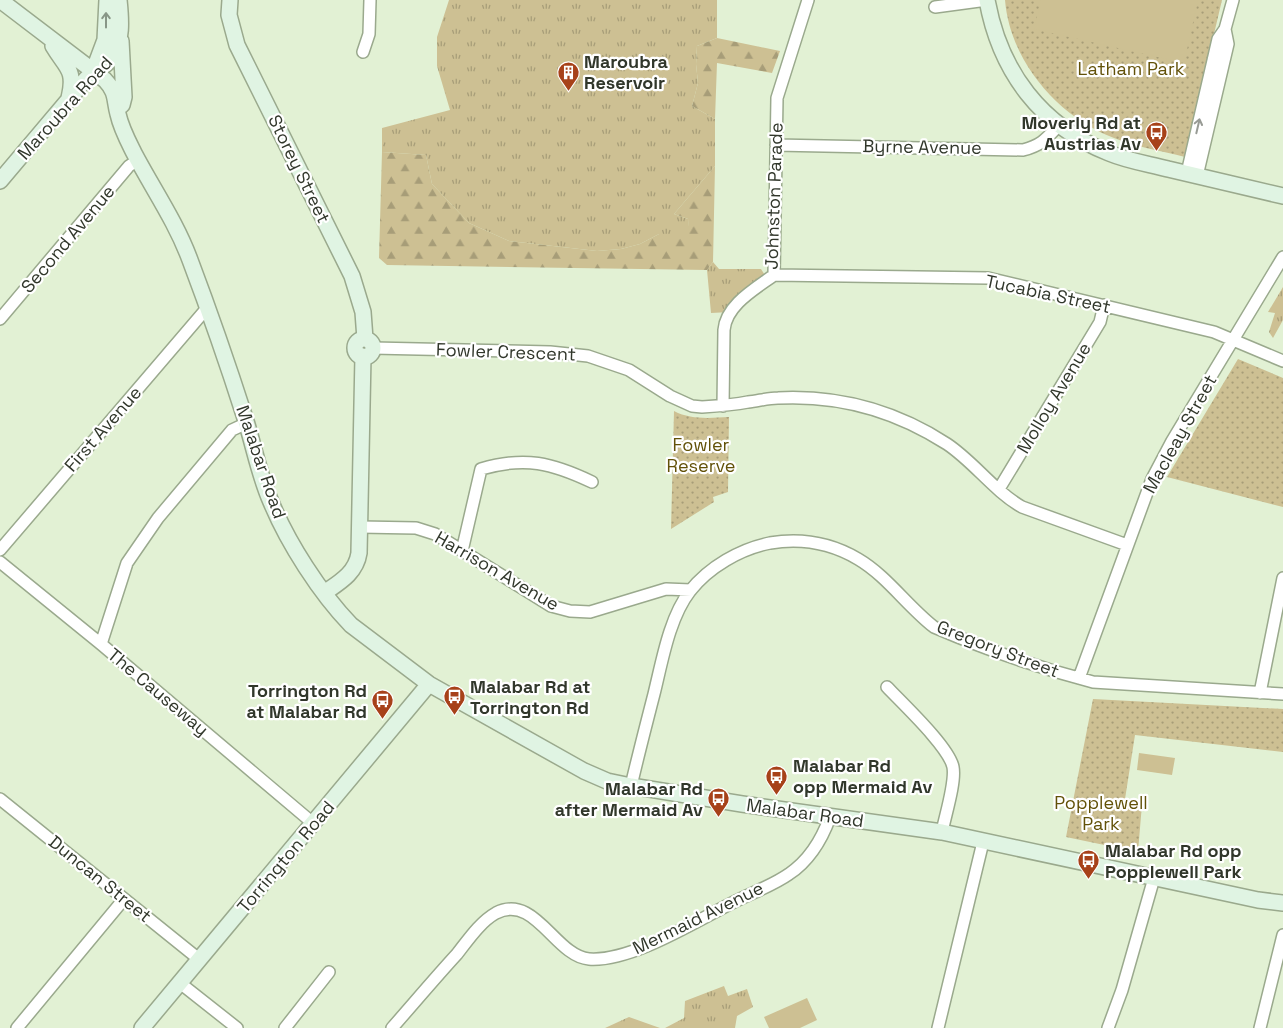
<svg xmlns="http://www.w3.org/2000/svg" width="1283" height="1028" viewBox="0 0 1283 1028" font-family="'Space Grotesk',sans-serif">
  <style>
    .grass { fill: url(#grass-tufts) }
    .forest { fill: url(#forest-firs) }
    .park { fill: url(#park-dots) }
    .pitch { fill: #cdc093 }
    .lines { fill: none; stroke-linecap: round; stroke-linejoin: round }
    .street-casing { stroke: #9aa98d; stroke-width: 14 }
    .secondary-casing { stroke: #9aa98d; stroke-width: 18 }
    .street { stroke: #fff; stroke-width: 11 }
    .secondary { stroke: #e0f4e3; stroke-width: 15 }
    .oneway { stroke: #889687 }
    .oneway2 { stroke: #989b95 }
    .labels { text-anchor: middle; stroke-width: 4.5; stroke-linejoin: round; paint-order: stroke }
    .poi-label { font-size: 18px; font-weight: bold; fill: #31372b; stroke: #fff; text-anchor: start }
    .park-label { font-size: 18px; fill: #625108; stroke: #fff }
    .street-label { font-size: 18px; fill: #31372b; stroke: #fff }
  </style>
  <defs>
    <pattern id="grass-tufts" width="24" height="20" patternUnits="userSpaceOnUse" patternTransform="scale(1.25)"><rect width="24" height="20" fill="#cdc093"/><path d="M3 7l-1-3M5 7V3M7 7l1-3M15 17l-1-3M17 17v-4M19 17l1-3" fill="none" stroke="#a79d78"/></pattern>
    <pattern id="forest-firs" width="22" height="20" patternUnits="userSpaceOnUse" patternTransform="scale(1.25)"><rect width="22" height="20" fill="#cdc093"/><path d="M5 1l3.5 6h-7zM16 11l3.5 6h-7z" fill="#a79d78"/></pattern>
    <pattern id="park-dots" width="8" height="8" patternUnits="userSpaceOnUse" patternTransform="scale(1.25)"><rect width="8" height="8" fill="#cdc093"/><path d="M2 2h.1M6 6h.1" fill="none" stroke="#a79d78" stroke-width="1.8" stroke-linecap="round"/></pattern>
  </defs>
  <rect width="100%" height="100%" fill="#e2f1d4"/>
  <!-- grass -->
  <path class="grass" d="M449,0H717V38L697,46L696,64L698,83L692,106L715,119V166L674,214L688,219L690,234H659L640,244L621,249L597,251L509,241L469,223L432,184L426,155L382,152V128L450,110L437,66V37Z
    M713,262L719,269H761L768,280L730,312L711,313L707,270Z
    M1283,287V320L1273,338L1269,332L1275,313L1268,312Z
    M724,986L728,996L747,989L753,1007L737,1016L735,1028H665L684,1018L685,1001Z
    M629,1017L660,1028H605Z"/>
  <!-- forest -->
  <path class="forest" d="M717,38L780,51L772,73L717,63L715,119L692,106L698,83L696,64L697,46Z
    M382,152L426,155L432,184L469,223L509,241L597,251L621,249L640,244L659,234H689L688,219L674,214L715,166L713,262L707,270L387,265L379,258Z"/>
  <!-- park -->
  <path class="park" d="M1005,0H1222L1185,157C1162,151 1137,147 1114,138C1058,117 1010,61 1005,0Z
    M1238,359L1283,378V507L1167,477Z
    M674,411C691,420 710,418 729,417L728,492L713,497L714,502L671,529Z
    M1093,699L1283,709V752L1135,735L1125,799L1142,804L1138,852L1066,837Z"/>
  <!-- pitch -->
  <path class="pitch" d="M1041,0H1198L1184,63L1034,29Z
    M1139,753L1175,758L1172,775L1137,770Z
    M807,998L817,1020L800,1028H769L764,1017Z"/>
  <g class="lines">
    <defs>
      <path id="street" d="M935,7L987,0
        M363,52L369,34L370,0
        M776,145L1023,150C1042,145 1046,139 1059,125
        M1187,173L1218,39L1225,29
        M1197,176L1228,44L1225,29L1233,0
        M774,275L988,278L1214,332L1283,361
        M774,275L777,98L808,0
        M0,319L129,166L138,160
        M373,348L550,352L588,356L629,370L670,396L692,406L702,407C718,406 733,405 748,402C758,401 768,398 778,398C838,395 896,411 947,444C974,462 994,491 1022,507L1127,545
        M723,406L724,330C726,305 755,289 774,275
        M999,489L1100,322L1104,305
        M360,527L416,528L435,534L551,606L570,611L590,612L666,589L691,590
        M0,550L207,308
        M462,551L481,469C525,456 552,463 592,482
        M0,562L101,644L314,824
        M101,644L127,563L158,518L232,430L247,423
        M1079,678L1152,479L1172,441L1283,257
        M887,687C903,704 949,747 953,767C956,782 945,816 942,832
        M1260,693L1283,578
        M631,786C638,756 646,725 654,694C662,662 669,618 690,591C709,567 740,549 770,543C800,538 831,543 858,559C887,576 907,606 934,627C985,649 1039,668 1093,682L1283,694
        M0,799L200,960
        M180,983L237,1028
        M17,1028L124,899
        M285,1028L329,972
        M392,1028C414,1003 435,978 457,954C468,940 480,922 496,913C535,893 555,956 589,959C631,962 694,922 732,903C751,893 772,886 789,874C810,860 822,839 830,817
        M938,1028L983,842
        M1108,1028L1122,990L1154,878
        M1260,1028L1283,935"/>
      <path id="secondary" d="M0,0L105,80C117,93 114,99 118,114C121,128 128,141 134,153C153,189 176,222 190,260C210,313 228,365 245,418C254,446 259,475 271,502C288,543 320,593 351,625L429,684L584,771L607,781L631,786L742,804L942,832L1258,900L1283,903
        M230,0L229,15L237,45L352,276L363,312L365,339
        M987,0C1000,72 1041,126 1109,153C1128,161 1149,164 1168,169C1206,178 1245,187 1283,196
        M121,41L124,97L122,105
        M53,46C66,68 76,69 69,98
        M93,72L105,40L107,0
        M0,181L86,79C93,72 105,67 111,59C123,42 121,19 119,0
        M355 348a9 9 0 1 1 18 0a9 9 0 1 1-18 0Z
        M324,593C340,582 356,573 359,553L363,356
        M142,1028L429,684"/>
    </defs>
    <!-- street casing -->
    <use href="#street" class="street-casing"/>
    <!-- secondary casing -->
    <use href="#secondary" class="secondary-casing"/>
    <!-- street -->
    <use href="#street" class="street"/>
    <!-- secondary -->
    <use href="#secondary" class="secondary"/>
  </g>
  <!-- one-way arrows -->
  <defs><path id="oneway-shaft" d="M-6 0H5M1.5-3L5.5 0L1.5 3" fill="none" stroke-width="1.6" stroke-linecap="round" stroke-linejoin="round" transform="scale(1.25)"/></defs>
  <use class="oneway" href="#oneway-shaft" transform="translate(106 20) rotate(-90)"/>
  <use class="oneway2" href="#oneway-shaft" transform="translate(1198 126) rotate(-77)"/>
  <!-- icons -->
  <defs>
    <symbol id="building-pin" viewBox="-11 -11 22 30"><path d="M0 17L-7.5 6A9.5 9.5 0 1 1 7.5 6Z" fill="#a74119" stroke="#fff"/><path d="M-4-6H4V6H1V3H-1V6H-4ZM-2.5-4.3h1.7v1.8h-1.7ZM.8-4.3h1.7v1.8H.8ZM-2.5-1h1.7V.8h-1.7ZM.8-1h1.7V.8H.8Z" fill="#fff"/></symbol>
    <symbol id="bus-pin" viewBox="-11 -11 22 30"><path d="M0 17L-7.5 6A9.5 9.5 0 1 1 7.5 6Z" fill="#a74119" stroke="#fff"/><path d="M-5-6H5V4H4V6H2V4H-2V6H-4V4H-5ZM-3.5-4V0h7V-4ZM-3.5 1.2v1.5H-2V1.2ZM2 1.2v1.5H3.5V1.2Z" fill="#fff"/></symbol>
  </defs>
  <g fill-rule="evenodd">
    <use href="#building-pin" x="556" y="60" width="25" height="34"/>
    <use href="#bus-pin" x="1144" y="120" width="25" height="34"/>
    <use href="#bus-pin" x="442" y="684" width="25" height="34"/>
    <use href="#bus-pin" x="370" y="688" width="25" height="34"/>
    <use href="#bus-pin" x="764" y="764" width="25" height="34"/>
    <use href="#bus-pin" x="706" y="786" width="25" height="34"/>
    <use href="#bus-pin" x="1076" y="848" width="25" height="34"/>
  </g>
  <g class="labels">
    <!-- poi labels -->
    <g class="poi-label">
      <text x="584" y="68">Maroubra<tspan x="584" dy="21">Reservoir</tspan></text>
      <text x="1141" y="129" text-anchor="end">Moverly Rd at<tspan x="1141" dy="21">Austrias Av</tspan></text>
      <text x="470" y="693">Malabar Rd at<tspan x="470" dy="21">Torrington Rd</tspan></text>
      <text x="367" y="697" text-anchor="end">Torrington Rd<tspan x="367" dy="21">at Malabar Rd</tspan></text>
      <text x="793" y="772">Malabar Rd<tspan x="793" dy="21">opp Mermaid Av</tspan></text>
      <text x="703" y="795" text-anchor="end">Malabar Rd<tspan x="703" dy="21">after Mermaid Av</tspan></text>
      <text x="1105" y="857">Malabar Rd opp<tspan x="1105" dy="21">Popplewell Park</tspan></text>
    </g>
    <!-- park labels -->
    <g class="park-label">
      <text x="1131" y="75">Latham Park</text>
      <text x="701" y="451">Fowler<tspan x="701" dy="21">Reserve</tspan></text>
      <text x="1101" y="809">Popplewell<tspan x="1101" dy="21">Park</tspan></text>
    </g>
    <!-- street labels -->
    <g class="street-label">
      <text transform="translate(65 108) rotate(-48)" y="6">Maroubra Road</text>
      <text transform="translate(922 147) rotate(1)" y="6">Byrne Avenue</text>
      <text transform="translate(299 169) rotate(64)" y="6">Storey Street</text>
      <text transform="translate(774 196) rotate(-88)" y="6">Johnston Parade</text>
      <text transform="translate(68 239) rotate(-50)" y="6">Second Avenue</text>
      <text transform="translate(1048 294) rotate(12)" y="6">Tucabia Street</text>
      <text transform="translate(506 352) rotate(2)" y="6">Fowler Crescent</text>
      <text transform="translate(1054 398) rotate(-59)" y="6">Molloy Avenue</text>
      <text transform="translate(103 429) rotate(-49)" y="6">First Avenue</text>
      <text transform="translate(1180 434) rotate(-61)" y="6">Macleay Street</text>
      <text transform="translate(261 462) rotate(71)" y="6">Malabar Road</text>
      <text transform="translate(497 571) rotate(30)" y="6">Harrison Avenue</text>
      <text transform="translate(998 649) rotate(21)" y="6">Gregory Street</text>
      <text transform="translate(158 692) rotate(40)" y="6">The Causeway</text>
      <text transform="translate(805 813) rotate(8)" y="6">Malabar Road</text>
      <text transform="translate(286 857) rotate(-50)" y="6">Torrington Road</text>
      <text transform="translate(100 879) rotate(39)" y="6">Duncan Street</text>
      <text transform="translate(698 918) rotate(-26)" y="6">Mermaid Avenue</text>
    </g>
  </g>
</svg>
